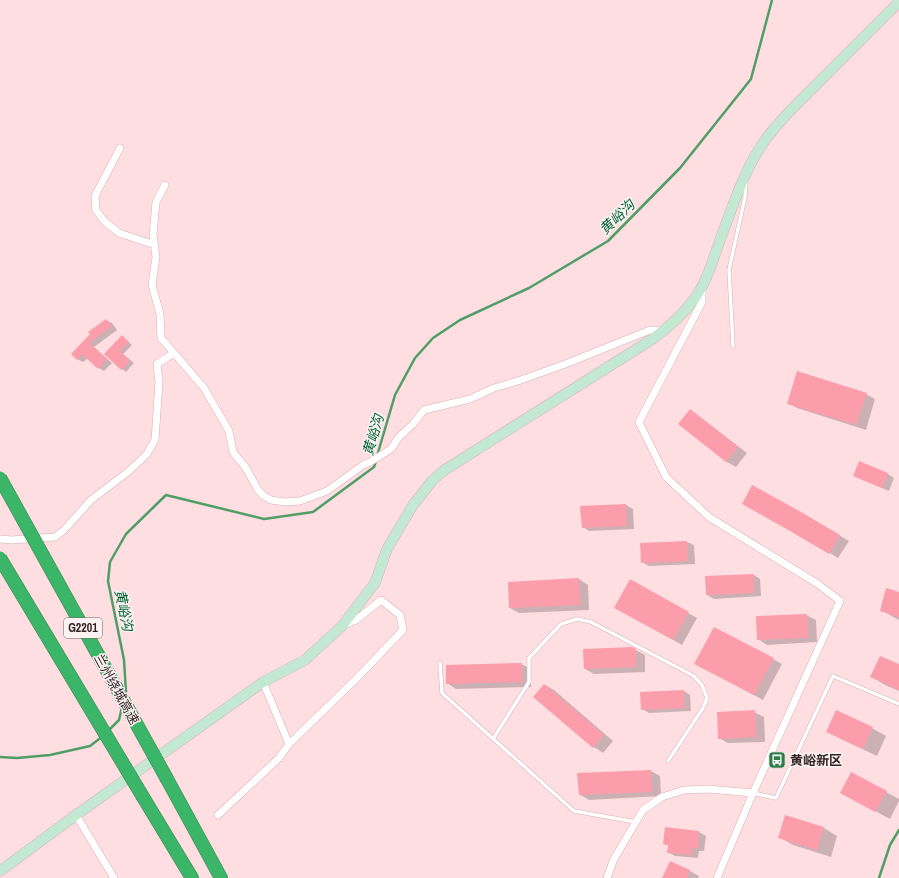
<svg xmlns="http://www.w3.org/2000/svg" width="899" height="878" viewBox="0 0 899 878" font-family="'Archivo Narrow','Noto Sans SC',sans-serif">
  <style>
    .shadow { fill: #0003 }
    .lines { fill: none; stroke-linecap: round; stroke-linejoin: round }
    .stream { stroke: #4f9e68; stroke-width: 2.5 }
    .building { fill: #fc9dac }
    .lane-casing { stroke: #d7b0b5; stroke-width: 4.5 }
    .street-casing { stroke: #d7b0b5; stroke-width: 8 }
    .secondary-casing { stroke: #d7b0b5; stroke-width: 11 }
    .highway-casing { stroke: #388251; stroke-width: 14 }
    .lane { stroke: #fff; stroke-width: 3.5 }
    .street { stroke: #fff; stroke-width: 7 }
    .secondary { stroke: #c4e9d2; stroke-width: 10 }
    .highway { stroke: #3bb669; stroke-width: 13 }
    .highway-bridge-casing { stroke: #388251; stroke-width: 14; stroke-linecap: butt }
    .highway-bridge { stroke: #3bb669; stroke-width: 13 }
    .labels { text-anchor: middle; stroke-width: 3; stroke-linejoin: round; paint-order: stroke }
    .shield { fill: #fbf2f3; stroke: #6e6062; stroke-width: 1 }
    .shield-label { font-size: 12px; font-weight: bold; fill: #312224 }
    .street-label { font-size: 13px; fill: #312224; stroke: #fbf2f3 }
    .poi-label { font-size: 13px; font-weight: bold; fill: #312224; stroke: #fbf2f3; text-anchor: start }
    .water-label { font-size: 14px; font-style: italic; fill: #026431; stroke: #fbf2f3 }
  </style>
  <rect width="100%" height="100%" fill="#ffdee1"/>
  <!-- shadow -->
  <path class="shadow" d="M106,320L112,323L117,330L94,347L112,363L104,371L99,368L88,358L83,362L77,359L91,334Z
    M122,336L132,345L123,354L134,363L126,372L122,369L105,354Z
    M866,394L875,399L866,430L797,408L788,403Z
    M690,410L699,416L747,453L736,467L727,462L679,424Z
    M860,462L888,474L894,478L889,491L861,479Z
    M626,505L633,509L634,529L589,531L583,527Z
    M810,518L849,541L838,558L797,533Z
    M687,542L694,545L695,564L649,566L642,562Z
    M754,575L760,579L761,596L714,599L707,595Z
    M579,579L588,585L589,610L519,613L510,608Z
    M630,580L697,618L682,645L615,607Z
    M899,593V620L895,618L881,610Z
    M806,615L816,620L817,642L767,645L758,639Z
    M632,648L645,655V672L594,674L585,669Z
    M773,659L782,664L763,700L705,669Z
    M521,664L531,669V687L456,689L447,683Z
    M899,665V691L885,685L872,677Z
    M545,685L554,690L613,741L603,753L594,747L535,697Z
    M684,691L690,695L691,711L649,713L642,709Z
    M754,712L764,717L765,742L728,743L719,738Z
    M872,728L886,736L877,756L841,739L827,731Z
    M651,771L660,776L661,796L589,800L579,794Z
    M886,792L899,799V801L890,819L855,800Z
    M824,828L837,836L831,857L793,845L779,837Z
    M666,829L699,832L706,836L704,851H699L698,858L675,856L668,852L669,846L664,844Z
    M670,862L690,871L699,876L698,878H664Z"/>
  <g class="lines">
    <!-- stream -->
    <path class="stream" d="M377,456L395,395L415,358L433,338L460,320L529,288L608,241L680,168L751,79L772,0
      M126,695V692L124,660L108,581L110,562L126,534L166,495L264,519L313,512L374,467L376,461
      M108,731L119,720L122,707
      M0,757L17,758L50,755L90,746L103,736
      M879,878L890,845L899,830"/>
  </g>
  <!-- building -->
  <path class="building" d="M106,319L112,326L89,343L107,359L98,369L82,354L77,360L71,354L90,334L88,332Z
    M122,335L129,342L120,351L130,361L121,370L104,354Z
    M797,371L867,393L856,425L787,404Z
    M690,409L738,447L726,462L678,424Z
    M859,461L888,473L882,488L853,476Z
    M752,485L801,512L840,535L829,554L790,531L742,504Z
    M626,504L627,526L582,528L580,506Z
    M687,541L688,561L641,563L640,543Z
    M754,574V593L706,595L705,576Z
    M579,578L580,605L509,608L508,582Z
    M630,579L689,612L673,640L614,608Z
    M886,588L899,592V617L880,611Z
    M807,614L808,638L757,640L756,616Z
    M714,627L774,658L754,695L694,664Z
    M632,647L636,649V667L584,669L583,649Z
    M880,656L899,664V690L870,677Z
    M522,663V682L446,684V665Z
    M544,684L604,735L593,748L533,697Z
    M684,690L685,708L641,710L640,692Z
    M755,710L756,737L718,739L717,712Z
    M836,710L873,727L863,749L826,732Z
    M651,770L652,792L579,795L577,773Z
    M851,772L887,791L875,812L840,793Z
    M785,815L824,827L817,850L778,838Z
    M665,827L699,831L698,848H692V855L667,853L668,845L663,844Z
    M670,861L690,870L687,878H662Z"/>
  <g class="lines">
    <defs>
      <path id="lane" d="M733,346L729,270L745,197L746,183
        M440,663L442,693L574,811L636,822
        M493,739L529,682V658L561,624L577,619L591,622L694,676L702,685L707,698L703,708L668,761
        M753,793L776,798L833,676L899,704"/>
      <path id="street" d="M120,148L95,196L96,210L104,221L119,233L155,245
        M165,185L156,202L153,235L156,257L152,285L160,314L161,338L204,388L229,431L233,452L246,468L258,490L264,496L271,500L285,502L300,501L327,491L363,465L370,462L391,449L399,437L413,424L424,410L470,399L494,388L518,381L568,363L650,330L663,331
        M702,288V302L639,422L666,477L709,517L818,584L840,601L753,793L717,878
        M0,539L12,540L55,537L64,530L91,500L129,471L147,454L155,440L159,382L157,364L174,353
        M263,682L289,744L356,679L403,630L400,615L381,600L356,620L344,625
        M76,815L114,878
        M218,815L279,758L289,744
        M607,878L614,859L643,810L662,797L684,790L708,789L753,793"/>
      <path id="secondary" d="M0,871L76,815L263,682L305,660L342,626L375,583L387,549L413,505L432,481L443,471L651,340C668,328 683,315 695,298C707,281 713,260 720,240C733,206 744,169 766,139C781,118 800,101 818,83C845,56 872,29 899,2"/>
      <path id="highway" d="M167,779L221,878
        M143,797L192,878"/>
    </defs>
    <!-- lane casing -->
    <use href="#lane" class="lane-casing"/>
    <!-- street casing -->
    <use href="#street" class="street-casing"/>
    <!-- secondary casing -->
    <use href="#secondary" class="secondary-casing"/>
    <!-- highway casing -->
    <use href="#highway" class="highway-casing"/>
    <!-- lane -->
    <use href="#lane" class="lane"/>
    <!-- street -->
    <use href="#street" class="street"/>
    <!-- secondary -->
    <use href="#secondary" class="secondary"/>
    <!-- highway -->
    <use href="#highway" class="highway"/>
    <defs>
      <path id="highway-bridge" d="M0,478L167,779
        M0,558L143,797"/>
    </defs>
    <!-- highway-bridge casing -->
    <use href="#highway-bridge" class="highway-bridge-casing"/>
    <!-- highway-bridge -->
    <use href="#highway-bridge" class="highway-bridge"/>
  </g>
  <!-- icons -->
  <defs>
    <symbol id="bus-square" viewBox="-11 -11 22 22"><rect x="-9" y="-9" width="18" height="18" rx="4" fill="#307b4a" stroke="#fbf2f3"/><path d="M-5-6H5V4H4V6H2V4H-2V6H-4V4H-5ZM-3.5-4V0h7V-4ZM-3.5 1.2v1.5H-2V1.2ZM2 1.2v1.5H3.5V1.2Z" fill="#fff"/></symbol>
  </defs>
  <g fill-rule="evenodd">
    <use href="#bus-square" x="767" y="750" width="20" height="20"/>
  </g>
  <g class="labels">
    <!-- shield labels -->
    <rect class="shield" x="64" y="618" width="38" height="20" rx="3"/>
    <g class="shield-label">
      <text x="83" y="632">G2201</text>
    </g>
    <!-- street labels -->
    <g class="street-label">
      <text transform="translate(117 689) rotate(61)" y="5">兰州绕城高速</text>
    </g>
    <!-- poi labels -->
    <g class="poi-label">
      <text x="790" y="765">黄峪新区</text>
    </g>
    <!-- water labels -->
    <g class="water-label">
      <text transform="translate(617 217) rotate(-44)" y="5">黄峪沟</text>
      <text transform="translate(373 435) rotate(-74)" y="5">黄峪沟</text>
      <text transform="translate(124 610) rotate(78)" y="5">黄峪沟</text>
    </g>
  </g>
</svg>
